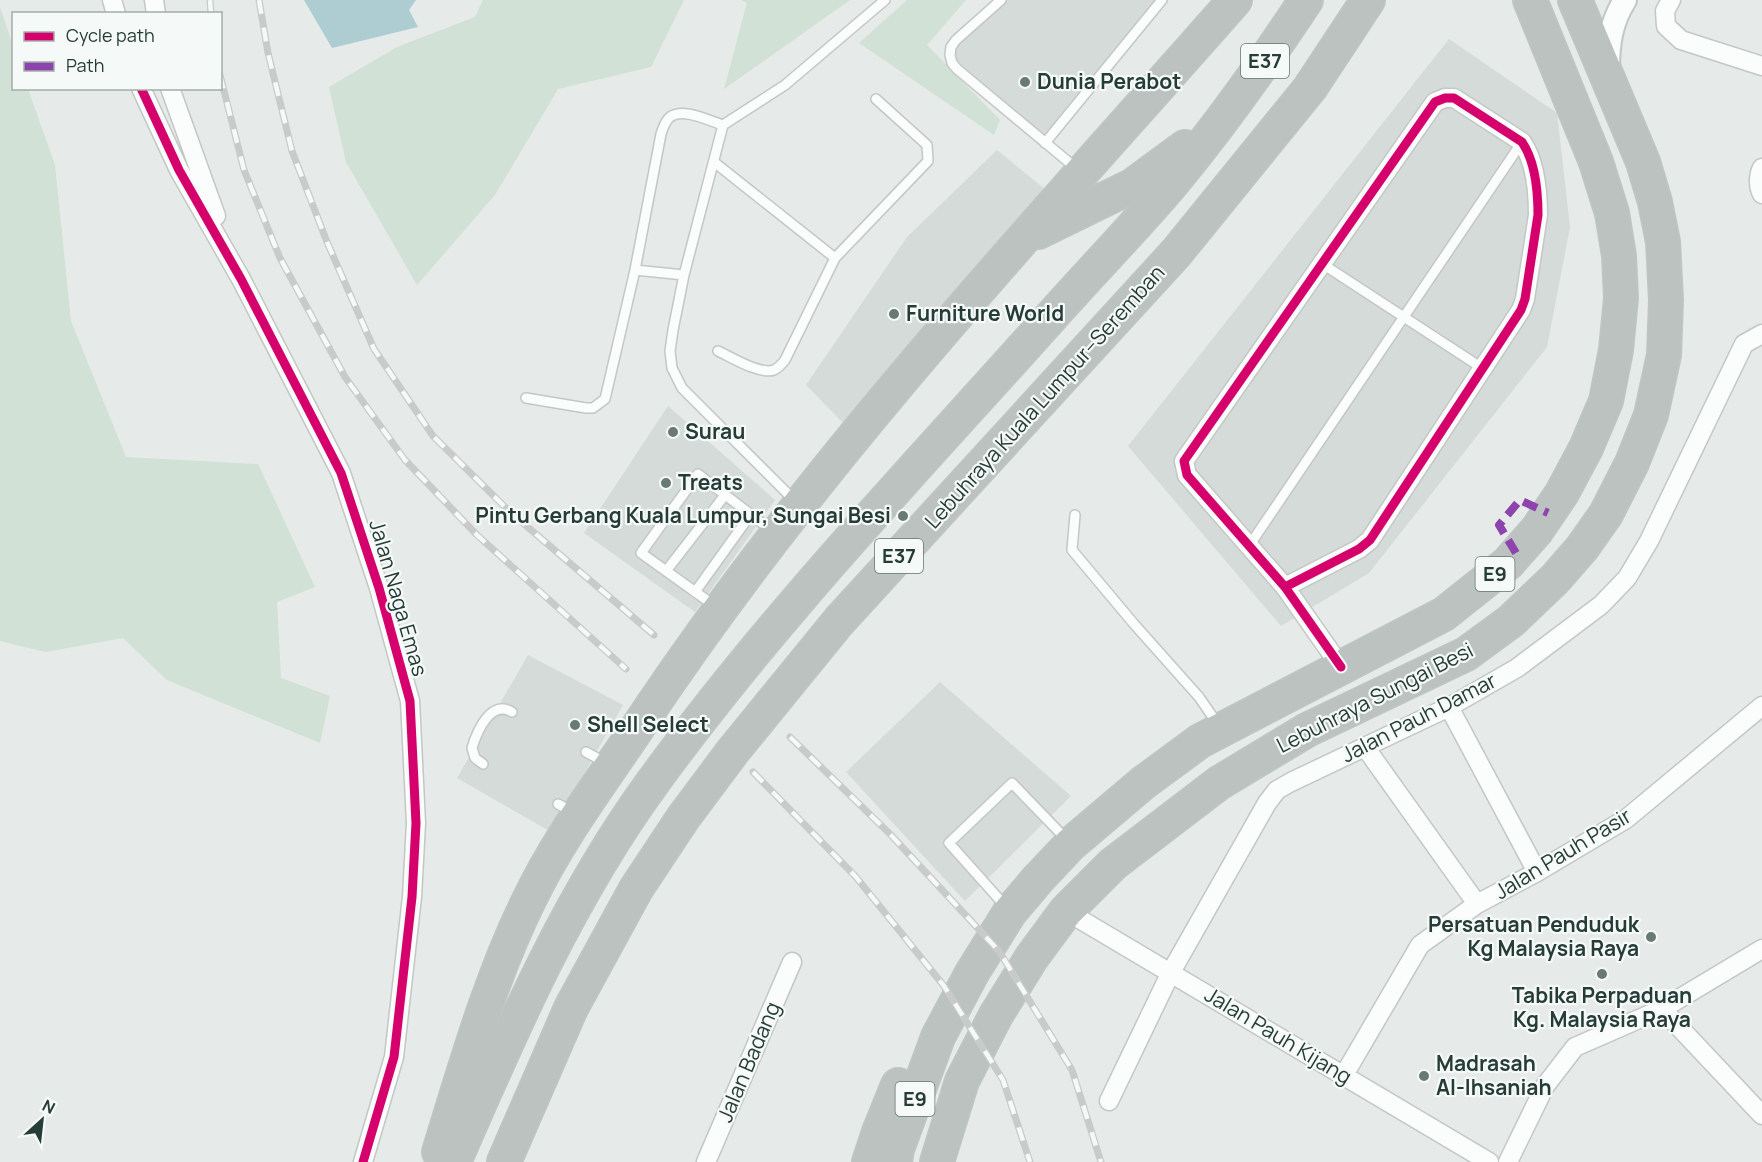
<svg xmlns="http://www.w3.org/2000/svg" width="1762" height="1162" viewBox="0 0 1762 1162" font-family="Manrope,sans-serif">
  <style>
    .built { fill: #d5dbd8 }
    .green { fill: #d1e1d6 }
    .water { fill: #adcdd3 }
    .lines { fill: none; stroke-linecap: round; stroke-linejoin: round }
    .service-casing { stroke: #c3c7c5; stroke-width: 12 }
    .minor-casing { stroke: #c3c7c5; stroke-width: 21 }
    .tertiary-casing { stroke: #c3c7c5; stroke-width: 26 }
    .motorway-casing { stroke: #bec6c3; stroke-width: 36 }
    .service { stroke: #fbfcfc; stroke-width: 9 }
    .minor { stroke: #fbfcfc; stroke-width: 18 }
    .tertiary { stroke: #fbfcfc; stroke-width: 22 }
    .motorway { stroke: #bcc2c0; stroke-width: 33 }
    .rail-casing { stroke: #c8cbca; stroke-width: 7 }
    .rail { stroke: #f5f9f7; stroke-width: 4.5; stroke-dasharray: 14; stroke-linecap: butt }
    .quiet { stroke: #8e44ad; stroke-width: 8; stroke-dasharray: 15 8; stroke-linecap: butt }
    .cycleway-casing { stroke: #f5f9f7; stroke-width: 13 }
    .cycleway { stroke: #d6006c; stroke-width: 9 }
    .poi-dot { fill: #697974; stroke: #f5f9f7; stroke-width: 2 }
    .labels { text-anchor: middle; stroke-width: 4.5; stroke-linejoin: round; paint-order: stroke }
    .shield { fill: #f5f9f7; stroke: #647570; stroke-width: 1.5 }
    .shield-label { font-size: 20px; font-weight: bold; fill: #263c36 }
    .poi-label { font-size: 21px; font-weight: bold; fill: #263c36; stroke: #f5f9f7; text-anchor: start }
    .street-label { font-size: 21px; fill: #263c36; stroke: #f5f9f7 }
  </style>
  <rect width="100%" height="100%" fill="#e6eae8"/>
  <!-- built -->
  <path class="built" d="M1006,0H1156L1044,136L955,60L956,46Z
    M1449,39L1557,113L1570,227L1547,347L1369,573L1281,626L1128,446Z
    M997,150L1046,190L848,428L806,385L907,237Z
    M668,406L775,500L695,612L584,533Z
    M528,655L623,705L551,832L457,778Z
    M940,682L1071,796L965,901L846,772Z"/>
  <!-- green -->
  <path class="green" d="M483,0H684L651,67L558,89L495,195L417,285L346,162L329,87L397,47L475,17Z
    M741,0H850L724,89L747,3Z
    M907,0H966L927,45L1000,120L994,135L859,43Z
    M0,7L13,46L14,88L28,89L55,165L71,321L126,457L258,464L315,587L277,602L281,678L330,696L320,743L167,680L123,638L45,652L0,641Z"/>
  <!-- water -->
  <path class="water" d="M304,0H416L409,10L418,27L332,48Z"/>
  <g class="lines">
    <defs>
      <path id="service" d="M1001,0L956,40L951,47L950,55L952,63L957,69L1077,169
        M1045,143L1162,0
        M714,162L835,258
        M1321,263L1482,368
        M635,270L684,275
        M718,351C731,357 760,375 774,370C778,368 782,364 785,360L835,258L928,161L927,145L876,99
        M526,398L586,408H593L605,399L635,270L661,134C663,128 665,121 670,117C683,107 709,121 723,125
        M795,501L682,388L672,368L670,351L673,330L684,275L723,125L785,85L885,0
        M1075,515L1072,550L1134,624L1199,697L1219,726
        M1249,546L1522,142
        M666,571L725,495
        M695,592L751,514
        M715,606L641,553L698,474L771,530
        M586,752L608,764
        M483,764L475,758L472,748C477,731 491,699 512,712
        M558,804L574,813
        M1007,908L949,843L1012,783L1067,840"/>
      <path id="minor" d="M112,0L116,14
        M154,0L156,14
        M1671,0L1665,11L1666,26L1681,40L1762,66
        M141,88L179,170L241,279L341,473L379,588L410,701L416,823L412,897L394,1057L363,1162
        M170,88L216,216
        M1762,168C1758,175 1758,187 1762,194
        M1285,587L1359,549L1370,540L1521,310L1525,299L1538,215C1538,192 1535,161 1522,142L1454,98H1445L1435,102L1184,461L1187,475L1285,587L1341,667
        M1449,707L1537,872
        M1365,747L1477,904
        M1066,911L1489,1162
        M1662,1009L1762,1115
        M1344,1075L1420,945L1477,904L1537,872L1626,819L1762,706
        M1109,1101L1171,972L1267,803L1277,790L1291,782L1449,707L1517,668L1601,605L1627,578L1649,541L1744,344L1762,334
        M706,1162L792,962
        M1508,1162L1545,1086L1575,1047L1662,1009L1762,949"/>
      <path id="tertiary" d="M1608,70C1608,44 1611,22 1625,0"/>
      <path id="motorway" d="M1038,232L1132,186L1185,147
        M439,1152C465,1068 491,976 530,898C560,836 602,781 640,724C813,463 1029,234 1235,0
        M454,1162C511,1031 568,898 653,782C773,617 915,469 1051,317C1091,272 1134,228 1173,182C1221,124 1265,62 1306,0
        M504,1162L571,1008L636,889L683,818L733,751L839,621L1176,253L1310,88L1368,0
        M869,1162L879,1132L898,1085
        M895,1162L897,1149L938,1037L972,973L1010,912L1038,879L1071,844L1143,783L1200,741L1444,614L1508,563L1537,530L1562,493L1586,448L1606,401L1616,350L1621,298L1619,256L1612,213L1596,162L1530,0
        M937,1162L962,1081L996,1015L1032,957L1066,911L1113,864L1219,783L1307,730L1466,654L1511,621L1555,579L1582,548L1606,514L1632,463L1651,415L1664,355L1666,300L1663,242L1655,202L1643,162L1575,0"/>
    </defs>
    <!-- service casing -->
    <use href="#service" class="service-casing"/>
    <!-- minor casing -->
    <use href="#minor" class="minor-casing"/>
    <!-- tertiary casing -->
    <use href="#tertiary" class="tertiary-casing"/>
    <!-- motorway casing -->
    <use href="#motorway" class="motorway-casing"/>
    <!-- service -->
    <use href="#service" class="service"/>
    <!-- minor -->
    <use href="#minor" class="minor"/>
    <!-- tertiary -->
    <use href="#tertiary" class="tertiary"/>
    <!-- motorway -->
    <use href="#motorway" class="motorway"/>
    <defs>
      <path id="rail" d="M210,0L211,14
        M259,0L268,53L292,151L327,242L374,349L433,436L510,512L654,635
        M220,75L244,170L280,258L345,377L405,460L477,535L626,669
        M790,737L890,834L999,951L1072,1070L1101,1162
        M753,772L856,877L944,986L1003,1080L1030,1162"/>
    </defs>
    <!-- rail casing -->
    <use href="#rail" class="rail-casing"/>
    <!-- rail -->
    <use href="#rail" class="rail"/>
    <!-- quiet -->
    <path class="quiet" d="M1516,553L1499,525L1520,500L1548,513"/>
    <defs>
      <path id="cycleway" d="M141,88L179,170L241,279L341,473L379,588L410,701L416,823L412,897L394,1057L363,1162
        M1285,587L1359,549L1370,540L1521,310L1525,299L1538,215C1538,192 1535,161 1522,142L1454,98H1445L1435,102L1184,461L1187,475L1285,587L1341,667"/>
    </defs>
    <!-- cycleway casing -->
    <use href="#cycleway" class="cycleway-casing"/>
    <!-- cycleway -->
    <use href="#cycleway" class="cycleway"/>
  </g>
  <!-- markers -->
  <g class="poi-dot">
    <circle cx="1025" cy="82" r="6"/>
    <circle cx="894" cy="314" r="6"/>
    <circle cx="673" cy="432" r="6"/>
    <circle cx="666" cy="483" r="6"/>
    <circle cx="903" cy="516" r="6"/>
    <circle cx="575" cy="725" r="6"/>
    <circle cx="1651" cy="937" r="6"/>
    <circle cx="1602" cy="974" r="6"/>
    <circle cx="1424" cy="1076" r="6"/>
  </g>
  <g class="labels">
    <!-- shield labels -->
    <g class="shield">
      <rect x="1241" y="44" width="48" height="34" rx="4.5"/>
      <rect x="875" y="539" width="48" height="34" rx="4.5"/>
      <rect x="1475.5" y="557" width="39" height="34" rx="4.5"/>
      <rect x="895.5" y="1082" width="39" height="34" rx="4.5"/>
    </g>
    <g class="shield-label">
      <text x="1265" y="68">E37</text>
      <text x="899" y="563">E37</text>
      <text x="1495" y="581">E9</text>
      <text x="915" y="1106">E9</text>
    </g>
    <!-- poi labels -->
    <g class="poi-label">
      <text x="1037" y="89">Dunia Perabot</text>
      <text x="906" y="321">Furniture World</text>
      <text x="685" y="439">Surau</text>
      <text x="678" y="490">Treats</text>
      <text x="891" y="523" text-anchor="end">Pintu Gerbang Kuala Lumpur, Sungai Besi</text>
      <text x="587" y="732">Shell Select</text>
      <text x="1639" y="932" text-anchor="end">Persatuan Penduduk<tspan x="1639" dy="24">Kg Malaysia Raya</tspan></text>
      <text x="1602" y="1003" text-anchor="middle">Tabika Perpaduan<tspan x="1602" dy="24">Kg. Malaysia Raya</tspan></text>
      <text x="1436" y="1071">Madrasah<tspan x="1436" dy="24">Al-Ihsaniah</tspan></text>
    </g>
    <!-- street labels -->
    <g class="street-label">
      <text transform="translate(1045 397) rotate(-48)" y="7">Lebuhraya Kuala Lumpur–Seremban</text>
      <text transform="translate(398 598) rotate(74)" y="7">Jalan Naga Emas</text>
      <text transform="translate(1375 698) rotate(-27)" y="7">Lebuhraya Sungai Besi</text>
      <text transform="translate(1419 718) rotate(-27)" y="7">Jalan Pauh Damar</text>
      <text transform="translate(1563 854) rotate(-31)" y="7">Jalan Pauh Pasir</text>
      <text transform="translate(1278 1036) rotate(31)" y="7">Jalan Pauh Kijang</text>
      <text transform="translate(749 1062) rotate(-67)" y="7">Jalan Badang</text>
    </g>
  </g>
  <!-- legend -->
  <rect x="12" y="12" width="210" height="78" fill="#f5f9f7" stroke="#a2adaa" stroke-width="1.5"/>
  <rect x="24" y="32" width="30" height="9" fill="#d6006c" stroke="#a2adaa" stroke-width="1.5"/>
  <text x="66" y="42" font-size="18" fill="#263c36">Cycle path</text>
  <rect x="24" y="62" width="30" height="9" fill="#8e44ad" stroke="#a2adaa" stroke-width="1.5"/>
  <text x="66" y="72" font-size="18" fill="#263c36">Path</text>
  <!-- north arrow -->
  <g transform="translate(42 1120) rotate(27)" stroke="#f5f9f7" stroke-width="4.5" paint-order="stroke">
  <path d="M0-4.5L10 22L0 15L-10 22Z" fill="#263c36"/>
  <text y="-9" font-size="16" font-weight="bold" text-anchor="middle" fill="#263c36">N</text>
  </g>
</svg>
